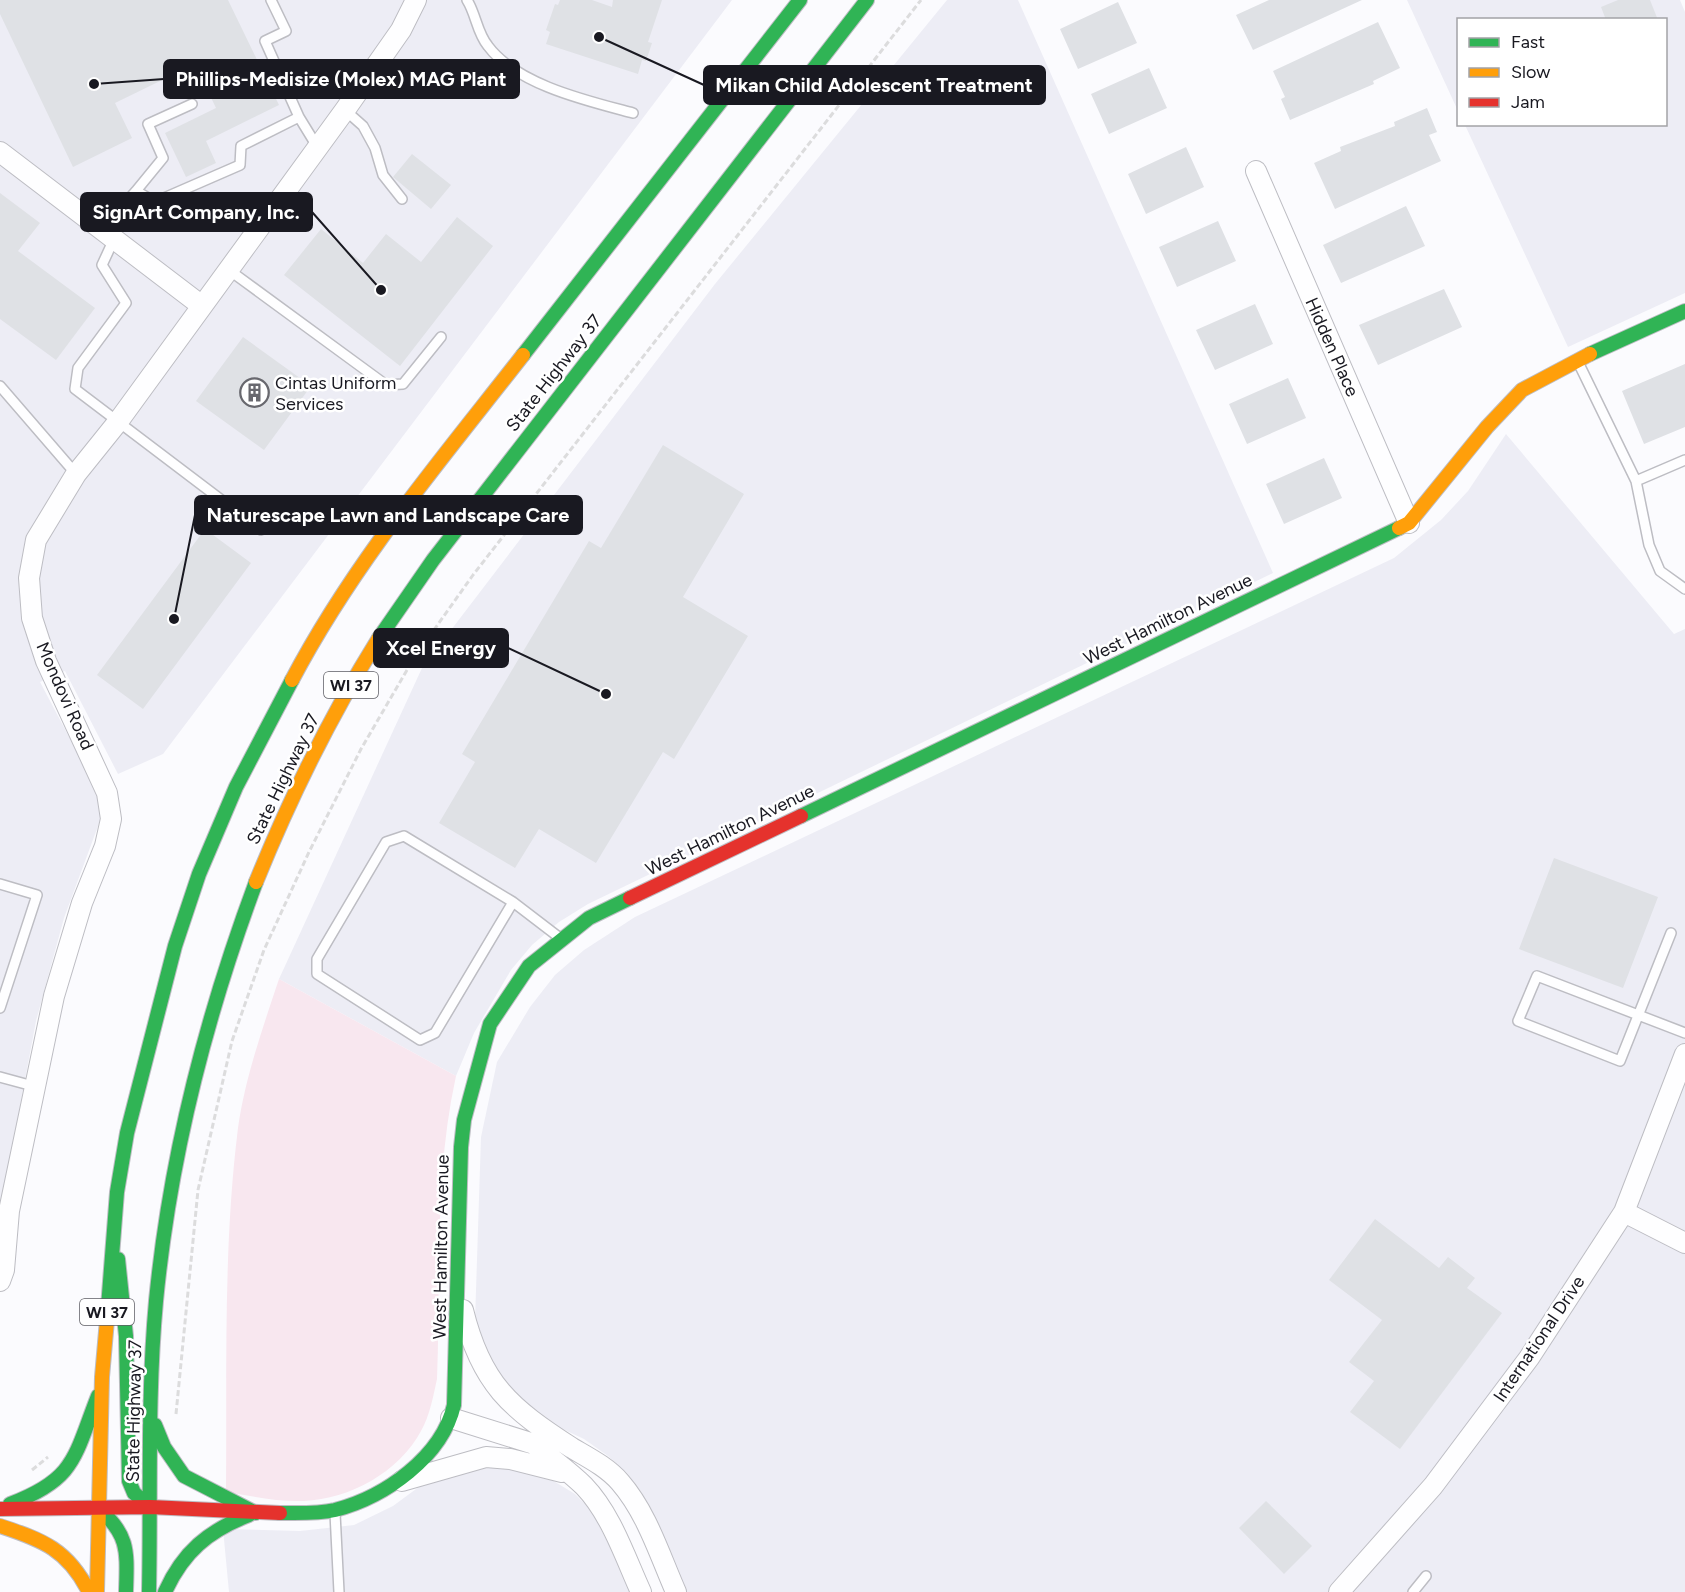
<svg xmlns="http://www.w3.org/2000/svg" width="1685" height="1592" viewBox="0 0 1685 1592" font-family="Figtree,sans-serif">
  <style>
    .built { fill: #ededf5 }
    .green { fill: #f8e7ef }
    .building { fill: #dfe1e5 }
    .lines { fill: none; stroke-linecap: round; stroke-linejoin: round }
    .lane-casing { stroke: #bdbdc3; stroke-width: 12 }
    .street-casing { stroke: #bdbdc3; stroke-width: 22 }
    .fast-casing { stroke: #bdbdc3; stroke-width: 16 }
    .slow-casing { stroke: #bdbdc3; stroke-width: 16 }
    .jam-casing { stroke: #bdbdc3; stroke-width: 16 }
    .path { stroke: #dcdcdd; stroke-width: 3; stroke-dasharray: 6 3; stroke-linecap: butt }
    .lane { stroke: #fefeff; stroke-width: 9 }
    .street { stroke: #fefeff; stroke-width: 20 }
    .fast { stroke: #30b455; stroke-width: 14 }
    .slow { stroke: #ff9f0a; stroke-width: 14 }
    .jam { stroke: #e5322d; stroke-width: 14 }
    .labels { text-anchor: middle; stroke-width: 5; stroke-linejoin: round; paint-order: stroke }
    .shield { fill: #fff; stroke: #5e5e64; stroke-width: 1.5 }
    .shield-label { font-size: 16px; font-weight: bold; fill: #191921 }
    .street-label { font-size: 18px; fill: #191921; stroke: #fff }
    .poi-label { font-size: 18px; fill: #191921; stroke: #fff; text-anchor: start }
    .leader { fill: none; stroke: #191921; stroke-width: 2 }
    .callout-dot { fill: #191921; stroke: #fff; stroke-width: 2 }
    .callout { fill: #191921; stroke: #191921; stroke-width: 2 }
    .callout-label { font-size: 20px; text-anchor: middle; font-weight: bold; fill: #fff }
  </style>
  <rect width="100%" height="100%" fill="#fbfbfe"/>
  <!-- built -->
  <path class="built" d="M0,0H732L163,754L118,774L65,671L40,682L95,786L101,818L64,918L36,1021L0,1213Z
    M947,0H1018L1273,573L588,904L559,922L532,945L511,970L474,1033L456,1076L279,979L422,668L715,284Z
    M1407,0H1680L1685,12V293L1568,347L1465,125L1666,124V20H1458V111Z
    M1506,434L1674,634L1685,629V1592H687L655,1519L642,1493L628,1474L608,1456L584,1439L539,1418L496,1377L475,1321L481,1137L497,1062L530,1007L555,975L584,950L635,917L1394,558L1441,520L1468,491Z
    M507,1465L542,1474L575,1494L593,1512L631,1592H229L223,1529L300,1531L354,1525L393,1506L431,1478L464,1467Z"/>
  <!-- green -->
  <path class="green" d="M279,979L456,1076C434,1175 441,1278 437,1379C433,1397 430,1415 421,1431C399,1472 350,1499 304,1501C278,1502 252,1496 226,1492C227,1371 223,1248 238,1128C245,1078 263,1027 279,979Z"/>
  <!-- building -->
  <path class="building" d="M0,0H228L279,105L206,141L216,163L186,177L165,133L216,108L195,64L115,103L132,138L73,167L0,14Z
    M560,0H592L612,7L613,0H662L648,42L652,43L646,61L642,60L638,74L546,44L550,32L546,30L555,4L558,5Z
    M1269,0H1362L1253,50L1236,15Z
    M1618,0H1650L1658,20H1606L1601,7Z
    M1118,2L1137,43L1078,69L1060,29Z
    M1378,22L1400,68L1373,81L1374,84L1290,120L1281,99L1285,97L1273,71Z
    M1149,68L1167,108L1109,134L1091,94Z
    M1427,108L1437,132L1429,135L1441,161L1335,209L1314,163L1341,151L1340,147L1395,126L1394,122Z
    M1186,147L1204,187L1146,214L1128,174Z
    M412,154L451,185L431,209L393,177Z
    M0,193L40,223L18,251L95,308L56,360L0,319Z
    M1406,206L1425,246L1341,283L1323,245Z
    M457,217L493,246L400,366L284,275L321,229L363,263L386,234L421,262Z
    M1218,221L1236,261L1177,287L1159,247Z
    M1444,289L1462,327L1378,365L1359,325Z
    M1255,304L1273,344L1215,370L1196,330Z
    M243,337L311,386L264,450L196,401Z
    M1685,364V427L1644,444L1622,391Z
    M1288,378L1306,418L1247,444L1229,404Z
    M663,445L744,494L683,597L748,636L674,759L663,752L596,863L539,829L515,868L439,823L475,762L462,754L589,541L601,548Z
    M1324,458L1342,498L1284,524L1266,484Z
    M205,529L251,563L143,709L97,675Z
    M1554,858L1658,897L1623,988L1519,949Z
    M1375,1219L1439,1268L1448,1257L1475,1278L1467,1288L1502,1313L1400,1449L1350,1412L1374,1381L1349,1362L1382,1320L1329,1280Z
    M1266,1501L1312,1546L1284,1574L1239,1528Z"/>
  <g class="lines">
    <defs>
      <path id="lane" d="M271,0L286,31L265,41L299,117L318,148
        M467,0C476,14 477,33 488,46C517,85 588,101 633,113
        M345,110L363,126L375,148L383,175L402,199
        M136,191L163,158L148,124L192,104
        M102,230L136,191L155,202L240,165L241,146L299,117
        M114,239L102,265L126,303L78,368L75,389L261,530
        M229,270L386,385L403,384L441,337
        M1578,362L1636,481L1649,545L1660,571L1685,589
        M0,386L76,474
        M1636,481L1685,460
        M0,884L37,895L0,1008
        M513,902L435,1033L420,1040L317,974V959L386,842L404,836L513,902L560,938
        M1671,933L1620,1061L1518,1021L1537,976L1685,1033
        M0,1077L33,1086
        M335,1513L339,1592
        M1413,1592L1426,1576"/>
      <path id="street" d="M0,152L202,306
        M1256,171L1409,523
        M1624,1212L1685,1243
        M0,1281L4,1270L9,1211L54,996L82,903L105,846L111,819L107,793L46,661L32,618L29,578L36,540L76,474L117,423L345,110L401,30L416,0
        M463,1310C481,1384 510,1408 572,1448C589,1458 607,1467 620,1482C647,1513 660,1556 676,1592
        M451,1418L534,1444L545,1445
        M534,1444C550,1458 569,1471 584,1486C611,1514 625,1557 641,1592
        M402,1481L486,1457L510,1459L562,1472
        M1339,1592L1433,1486L1529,1358L1624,1212L1685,1054"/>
      <path id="fast" d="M1590,354L1685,311
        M523,355L800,0
        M379,638L433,560L867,0
        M801,816L1399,528
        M118,1259L126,1336L129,1481L134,1493L150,1507
        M107,1320L117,1192L127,1133L175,946L199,874L236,787L292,680
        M155,1425L164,1447L184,1476L256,1513
        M10,1504C76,1479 74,1457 98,1396
        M98,1508C130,1535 127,1553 126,1592
        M280,1513C298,1513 317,1514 335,1510C385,1497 442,1457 454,1405L461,1147L464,1120L490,1024L529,966L589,918L630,898
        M149,1592C151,1495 147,1398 156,1301C170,1156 205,1019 256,882
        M165,1592C183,1552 208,1531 249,1515"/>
      <path id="slow" d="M1399,528L1409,523L1487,427L1522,390L1590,354
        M292,680C354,562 441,460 523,355
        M256,882C290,798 331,715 379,638
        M0,1526C43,1540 68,1550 89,1592
        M97,1592L102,1377L107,1320"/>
      <path id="jam" d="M630,898L801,816
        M0,1509L150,1507L280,1513"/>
    </defs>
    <!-- lane casing -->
    <use href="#lane" class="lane-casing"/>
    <!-- street casing -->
    <use href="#street" class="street-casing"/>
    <!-- fast casing -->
    <use href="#fast" class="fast-casing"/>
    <!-- slow casing -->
    <use href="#slow" class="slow-casing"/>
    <!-- jam casing -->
    <use href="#jam" class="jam-casing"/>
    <!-- path -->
    <path class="path" d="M176,1414L198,1190L232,1041L264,950L309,852L361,749L414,658L473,575L921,0
      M32,1470L48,1457"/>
    <!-- lane -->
    <use href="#lane" class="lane"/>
    <!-- street -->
    <use href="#street" class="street"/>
    <!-- fast -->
    <use href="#fast" class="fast"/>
    <!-- slow -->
    <use href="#slow" class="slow"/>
    <!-- jam -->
    <use href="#jam" class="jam"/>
  </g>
  <!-- icons -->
  <defs>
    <symbol id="building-ring" viewBox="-11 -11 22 22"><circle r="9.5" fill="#fff" stroke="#68686e" stroke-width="1.5"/><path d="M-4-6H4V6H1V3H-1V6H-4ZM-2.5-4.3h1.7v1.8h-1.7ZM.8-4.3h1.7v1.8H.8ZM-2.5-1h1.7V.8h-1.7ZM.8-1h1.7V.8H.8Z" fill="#68686e"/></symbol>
  </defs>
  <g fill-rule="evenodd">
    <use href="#building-ring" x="238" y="376" width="33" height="33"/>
  </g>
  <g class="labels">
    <!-- shield labels -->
    <g class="shield">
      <rect x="324" y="672" width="54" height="26" rx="4.5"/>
      <rect x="80" y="1299" width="54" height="26" rx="4.5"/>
    </g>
    <g class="shield-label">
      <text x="351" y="691">WI 37</text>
      <text x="107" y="1318">WI 37</text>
    </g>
    <!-- street labels -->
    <g class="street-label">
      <text transform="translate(1332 347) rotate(66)" y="6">Hidden Place</text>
      <text transform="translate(554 373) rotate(-52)" y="6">State Highway 37</text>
      <text transform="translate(1168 619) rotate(-26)" y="6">West Hamilton Avenue</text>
      <text transform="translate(65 696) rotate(66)" y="6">Mondovi Road</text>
      <text transform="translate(283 779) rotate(-64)" y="6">State Highway 37</text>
      <text transform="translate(730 830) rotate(-26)" y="6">West Hamilton Avenue</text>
      <text transform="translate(441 1247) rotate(-89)" y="6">West Hamilton Avenue</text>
      <text transform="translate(1539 1339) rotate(-56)" y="6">International Drive</text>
      <text transform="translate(134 1411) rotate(-89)" y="6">State Highway 37</text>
    </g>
    <!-- poi labels -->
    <g class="poi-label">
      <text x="275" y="389">Cintas Uniform<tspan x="275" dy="21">Services</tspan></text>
    </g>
  </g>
  <!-- callouts -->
  <path class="leader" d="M94 84L164 79M599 37L704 85M381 290L312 212M174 619L195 515M606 694L508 648"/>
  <g class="callout-dot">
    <circle cx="94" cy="84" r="6"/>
    <circle cx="599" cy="37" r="6"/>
    <circle cx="381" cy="290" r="6"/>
    <circle cx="174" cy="619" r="6"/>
    <circle cx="606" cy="694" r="6"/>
  </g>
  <g class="callout">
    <rect x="164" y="60" width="355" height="38" rx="6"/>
    <rect x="704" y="66" width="341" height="38" rx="6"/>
    <rect x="81" y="193" width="231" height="38" rx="6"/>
    <rect x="195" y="496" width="387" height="38" rx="6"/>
    <rect x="374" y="629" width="134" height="38" rx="6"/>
  </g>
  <g class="callout-label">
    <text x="341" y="86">Phillips-Medisize (Molex) MAG Plant</text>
    <text x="874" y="92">Mikan Child Adolescent Treatment</text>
    <text x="196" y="219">SignArt Company, Inc.</text>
    <text x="388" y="522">Naturescape Lawn and Landscape Care</text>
    <text x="441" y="655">Xcel Energy</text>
  </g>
  <!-- legend -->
  <rect x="1457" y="18" width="210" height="108" fill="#ffffff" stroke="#a3a3a6" stroke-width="1.5"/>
  <rect x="1469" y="38" width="30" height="9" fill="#30b455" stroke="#a3a3a6" stroke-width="1.5"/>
  <text x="1511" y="48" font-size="18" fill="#191921">Fast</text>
  <rect x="1469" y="68" width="30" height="9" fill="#ff9f0a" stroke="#a3a3a6" stroke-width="1.5"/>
  <text x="1511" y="78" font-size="18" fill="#191921">Slow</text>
  <rect x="1469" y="98" width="30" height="9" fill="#e5322d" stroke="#a3a3a6" stroke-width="1.5"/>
  <text x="1511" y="108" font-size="18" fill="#191921">Jam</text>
</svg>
